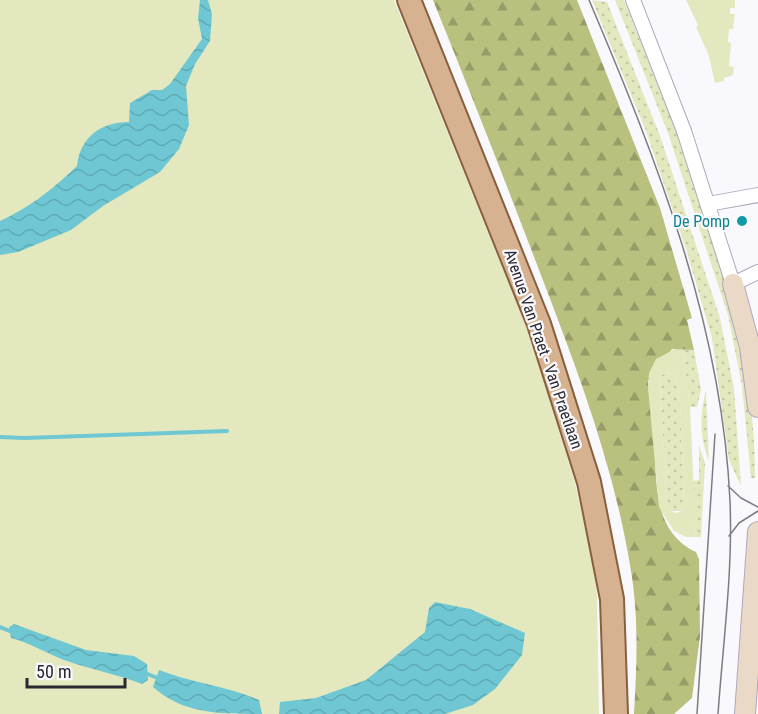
<svg xmlns="http://www.w3.org/2000/svg" width="758" height="714" viewBox="0 0 758 714" font-family="'Roboto Condensed',sans-serif">
  <style>
    .grass { fill: url(#grass-dots) }
    .forest { fill: url(#forest-firs) }
    .garden { fill: #e3e8be; fill-rule: evenodd }
    .water { fill: url(#water-waves) }
    .lines { fill: none; stroke-linecap: round; stroke-linejoin: round }
    .stream { stroke: #6ec7d3; stroke-width: 4 }
    .street-casing { stroke: #aea8bc; stroke-width: 16 }
    .secondary-casing { stroke: #aea8bc; stroke-width: 22 }
    .primary-casing { stroke: #89603e; stroke-width: 26 }
    .street { stroke: #fff; stroke-width: 14 }
    .secondary { stroke: #ebd9c8; stroke-width: 20 }
    .primary { stroke: #d7b290; stroke-width: 22 }
    .tram { stroke: #7e7c83; stroke-width: 1.5 }
    .culture-dot { fill: #0f9aa8; stroke: #f9f8fc; stroke-width: 2 }
    .labels { text-anchor: middle; stroke-width: 4.5; stroke-linejoin: round; paint-order: stroke }
    .culture-label { font-size: 16px; fill: #0d838f; stroke: #f9f8fc; text-anchor: end }
    .street-label { font-size: 16px; fill: #29272f; stroke: #f9f8fc }
  </style>
  <defs>
    <pattern id="grass-dots" width="8" height="8" patternUnits="userSpaceOnUse" patternTransform="scale(1.5)"><rect width="8" height="8" fill="#e3e8be"/><path d="M2 2h.1M6 6h.1" fill="none" stroke="#c3c7a4" stroke-width="1.8" stroke-linecap="round"/></pattern>
    <pattern id="forest-firs" width="22" height="20" patternUnits="userSpaceOnUse" patternTransform="scale(1.5)"><rect width="22" height="20" fill="#bac07e"/><path d="M5 1l3.5 6h-7zM16 11l3.5 6h-7z" fill="#979c68"/></pattern>
    <pattern id="water-waves" width="16" height="10" patternUnits="userSpaceOnUse" patternTransform="scale(1.5)"><rect width="16" height="10" fill="#6ec7d3"/><path d="M0 5q4-4 8 0t8 0" fill="none" stroke="#5fabb5"/></pattern>
  </defs>
  <rect width="100%" height="100%" fill="#f9f8fc"/>
  <!-- grass -->
  <path class="grass" d="M592,0L607,2L660,136L720,318L734,389L741,486L729,460L712,338L687,252L646,131Z
    M615,0H624L676,131L681,129C715,243 756,358 755,478H751L742,386L728,315L668,133Z
    M675,349L694,350L701,390L697,407H690L684,356Z
    M668,372L676,377L680,403L684,504L682,511H670L667,506L660,381L662,375Z
    M706,391L709,461C700,439 699,415 706,391Z
    M699,446L705,463L701,537H696L692,481L699,480Z"/>
  <!-- forest -->
  <path class="forest" d="M433,0H577L660,208L692,318L687,320L694,350L672,349L648,381C649,400 653,418 654,437C657,479 651,531 696,552L699,559L700,636L692,698L674,714H634C637,664 639,614 630,565C614,468 579,374 544,283C508,188 471,94 433,0Z"/>
  <!-- garden -->
  <path class="garden" d="M0,0H394L529,334L575,483L594,568L597,596L599,714H0Z
    M686,0H735V8H730V14H735L733,29H729L728,42L731,43L729,66L734,67L733,75L724,78V81L715,83L709,56L696,27L698,25Z
    M675,349L684,356L690,407L696,537H686L674,531L659,507L648,388L649,373L656,359ZM668,372L676,377L680,403L684,504L682,511L676,513L670,511L667,506L660,381L662,375Z"/>
  <!-- water -->
  <path class="water" d="M200,0H208L212,14L210,41L195,64L186,86L189,125L179,149L160,172L103,206L71,230L18,252L0,255V221C29,208 54,188 77,166C80,138 100,122 129,122L130,103L152,90H162L170,84L202,39L198,18Z
    M435,602L470,609L525,633L522,655L495,689L473,705L445,714H279L280,702L316,698L366,680L425,632L429,608Z
    M14,624L86,650L134,656L147,664L148,680L142,684C116,674 90,669 64,660C46,653 30,643 11,638L9,627Z
    M159,670C192,683 227,686 259,700L262,714C220,714 183,714 153,687Z"/>
  <g class="lines">
    <!-- stream -->
    <path class="stream" d="M0,437L25,438L227,431
      M0,627L12,632
      M145,673L160,679"/>
    <defs>
      <path id="street" d="M633,0L684,131L733,284L758,272
        M708,204L758,195"/>
      <path id="secondary" d="M733,284L750,347L758,407
        M745,714L758,532"/>
      <path id="primary" d="M409,0L539,324L589,482L612,599L616,714"/>
    </defs>
    <!-- street casing -->
    <use href="#street" class="street-casing"/>
    <!-- secondary casing -->
    <use href="#secondary" class="secondary-casing"/>
    <!-- primary casing -->
    <use href="#primary" class="primary-casing"/>
    <!-- street -->
    <use href="#street" class="street"/>
    <!-- secondary -->
    <use href="#secondary" class="secondary"/>
    <!-- primary -->
    <use href="#primary" class="primary"/>
    <!-- tram -->
    <path class="tram" d="M589,0C657,160 722,325 730,501C733,571 723,643 718,714
      M728,486L741,498L758,507
      M729,536L739,523L758,511
      M697,714L715,434"/>
  </g>
  <!-- markers -->
  <circle class="culture-dot" cx="742" cy="221" r="6"/>
  <g class="labels">
    <!-- culture labels -->
    <g class="culture-label">
      <text x="730" y="227">De Pomp</text>
    </g>
    <!-- street labels -->
    <g class="street-label">
      <text transform="translate(544 349) rotate(71)" y="6">Avenue Van Praet - Van Praetlaan</text>
    </g>
  </g>
  <!-- scale -->
  <path d="M27 678v9h98v-9" fill="none" stroke="#29272f" stroke-width="3"/>
  <text x="36" y="678" font-size="18" fill="#29272f" stroke="#f9f8fc" stroke-width="4.5" paint-order="stroke">50 m</text>
</svg>
